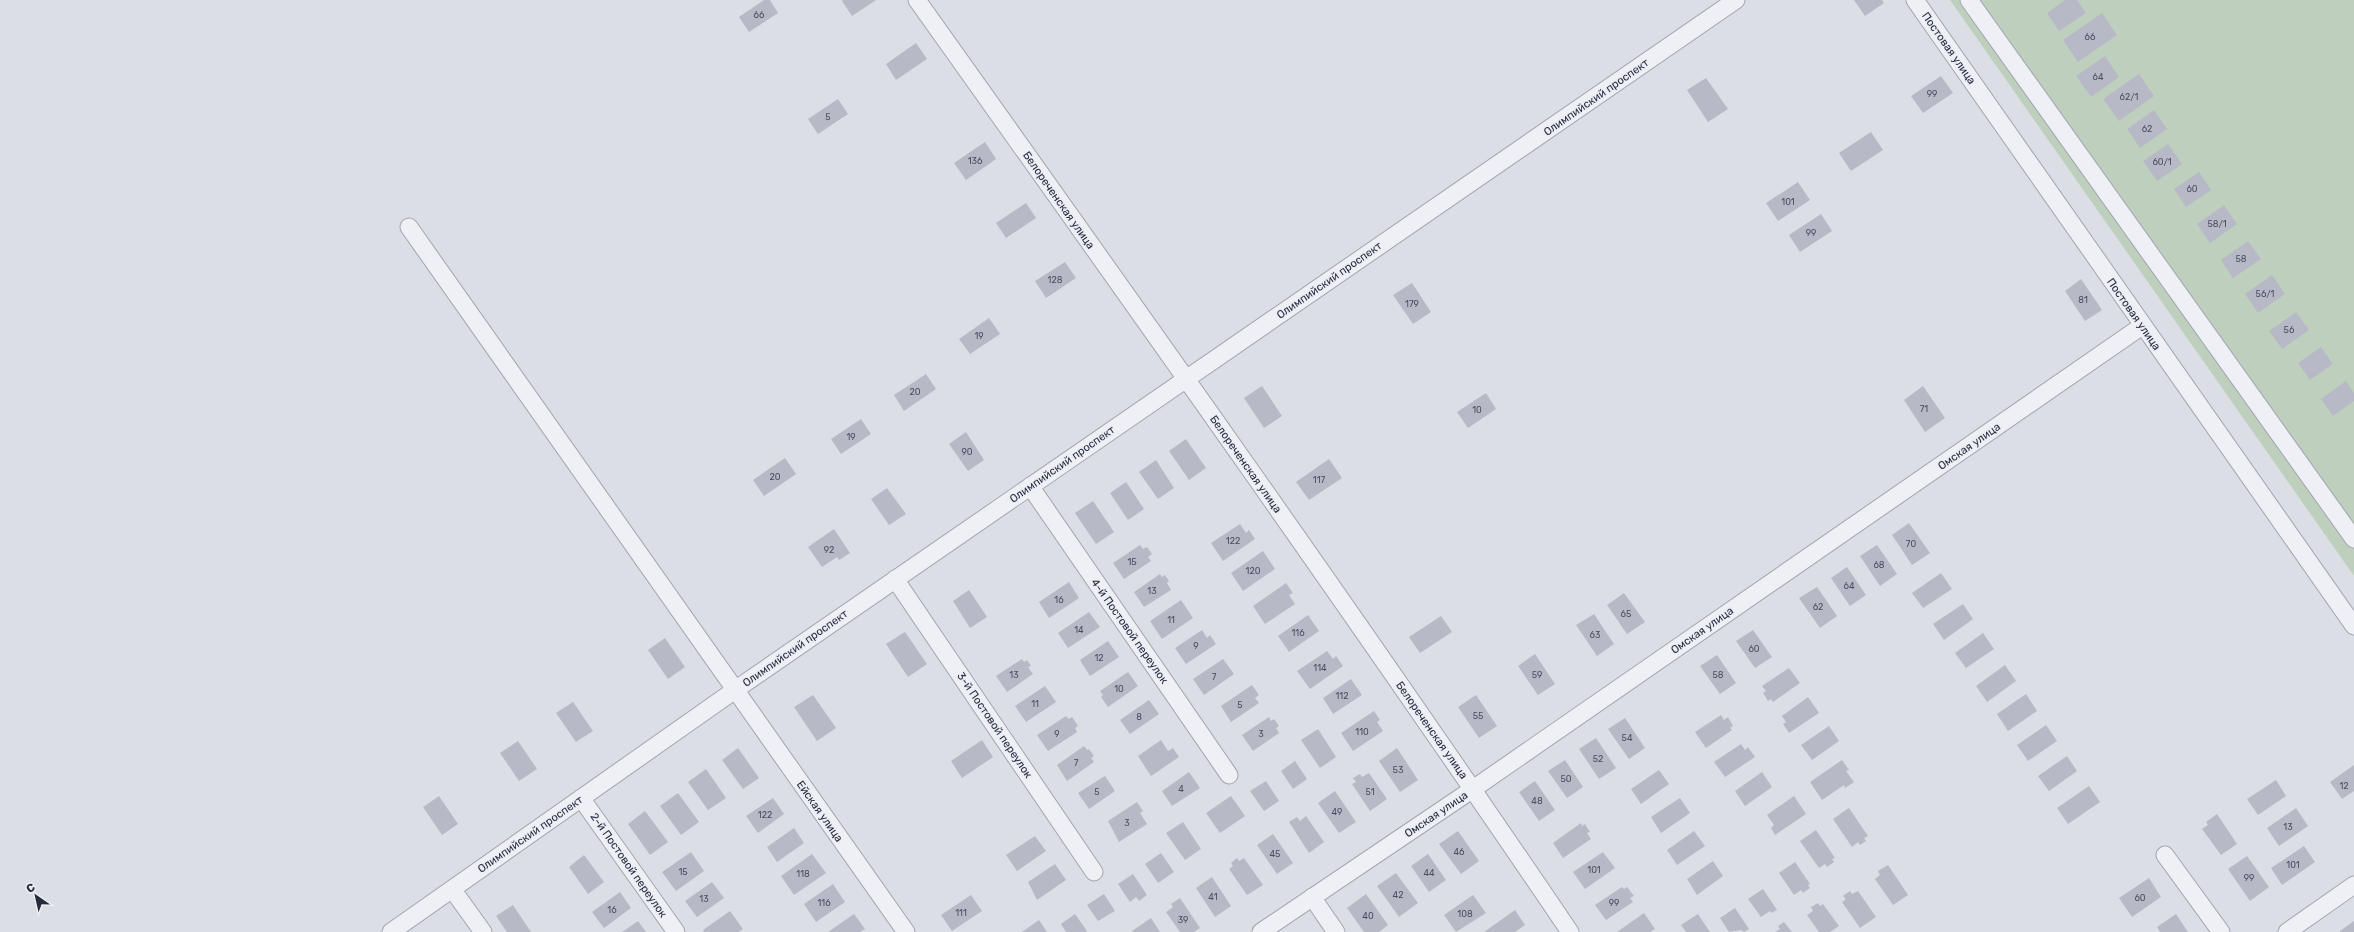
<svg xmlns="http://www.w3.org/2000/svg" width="2354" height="932" viewBox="0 0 2354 932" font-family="Rubik,sans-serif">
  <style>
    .green { fill: #bed0bd }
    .building { fill: #b7b9c6 }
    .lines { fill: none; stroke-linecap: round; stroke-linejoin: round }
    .street-casing { stroke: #a2a4b0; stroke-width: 19 }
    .street { stroke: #eff0f5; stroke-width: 17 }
    .labels { text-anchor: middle; stroke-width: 3; stroke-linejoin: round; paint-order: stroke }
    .number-label { font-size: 9px; fill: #4a4e5f }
    .street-label { font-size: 11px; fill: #262a3d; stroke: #ebedf4 }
  </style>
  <rect width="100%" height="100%" fill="#dcdee6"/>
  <!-- green -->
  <path class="green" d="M1950,0H2354V576Z"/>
  <!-- building -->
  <path class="building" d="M764,0H770L778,13L749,32L739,17Z
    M843,0H876L852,16L842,1Z
    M1854,0H1882L1884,3L1865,16Z
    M2065,0H2077L2086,13L2059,31L2047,13Z
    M2102,13L2117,35L2078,62L2063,40Z
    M916,43L927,59L896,80L886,64Z
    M2105,56L2119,77L2091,97L2076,76Z
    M2139,74L2154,96L2119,121L2103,99Z
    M1941,76L1953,93L1923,113L1911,96Z
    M1706,78L1728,109L1708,122L1687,90Z
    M838,99L848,114L818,134L808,119Z
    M2154,110L2167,129L2140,148L2127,129Z
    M1871,132L1883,150L1851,171L1839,153Z
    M985,142L996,159L966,180L954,163Z
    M2168,144L2182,164L2157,181L2143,161Z
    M2199,172L2211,190L2186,207L2174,189Z
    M1798,182L1810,200L1778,221L1766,203Z
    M1026,203L1036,218L1006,238L996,223Z
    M2224,205L2237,224L2210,243L2197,224Z
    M1821,214L1832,231L1800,252L1789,235Z
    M2248,241L2261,259L2233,278L2221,260Z
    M1065,262L1076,278L1046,298L1035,281Z
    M2272,275L2285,294L2258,313L2245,294Z
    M2081,279L2102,310L2085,321L2065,291Z
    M1412,283L1431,312L1413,324L1393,295Z
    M2296,312L2309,330L2282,349L2269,331Z
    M989,318L1000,334L970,354L959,339Z
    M2321,347L2333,364L2310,380L2298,363Z
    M926,374L936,389L904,411L894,395Z
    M2346,381L2354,393V401L2333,416L2321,399Z
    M1262,386L1282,416L1264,428L1244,398Z
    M1923,386L1945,418L1925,432L1904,400Z
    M1486,393L1496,409L1468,428L1457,412Z
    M861,419L871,434L841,454L831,439Z
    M966,432L984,460L968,471L949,444Z
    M1186,439L1206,468L1189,480L1169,451Z
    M785,458L796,474L764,496L753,480Z
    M1329,459L1342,478L1309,500L1296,482Z
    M1156,460L1174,488L1158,499L1139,472Z
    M1126,482L1144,509L1128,520L1110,493Z
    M887,488L906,514L889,525L871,499Z
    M1093,501L1114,532L1096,544L1075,513Z
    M1909,523L1930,553L1912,565L1892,535Z
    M1240,524L1246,533L1249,530L1255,539L1223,561L1211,543Z
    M834,529L850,553L839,560L837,557L822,567L808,547Z
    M1140,545L1143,549L1147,547L1152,554L1148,557L1151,561L1124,579L1113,563Z
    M1877,545L1897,574L1880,586L1860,556Z
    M1263,551L1275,569L1243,591L1231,573Z
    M1847,567L1866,595L1850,606L1831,578Z
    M1941,573L1952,589L1923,608L1912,593Z
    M1160,574L1162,577L1165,575L1169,581L1167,583L1171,590L1144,607L1134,592Z
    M1069,582L1079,598L1049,618L1039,602Z
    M1286,583L1293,593L1289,595L1295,604L1265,624L1253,606Z
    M1817,587L1837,616L1820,628L1799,598Z
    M969,590L987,617L970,628L953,601Z
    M1624,593L1645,622L1627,634L1607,605Z
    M1181,600L1193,618L1162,639L1150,621Z
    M1963,604L1973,619L1944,640L1933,624Z
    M1089,612L1100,627L1068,648L1058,633Z
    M1594,614L1614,644L1597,656L1576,625Z
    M1308,615L1319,631L1289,652L1278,636Z
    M1441,616L1452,632L1420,653L1409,637Z
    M1202,630L1207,638L1210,635L1216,644L1186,664L1175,648Z
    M1753,630L1772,657L1755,668L1736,641Z
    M905,632L927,664L908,677L886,644Z
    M1983,633L1994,649L1966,668L1955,653Z
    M665,638L685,667L668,679L648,650Z
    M1108,641L1119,657L1090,676L1080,660Z
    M1327,651L1333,659L1336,656L1343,666L1310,689L1297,671Z
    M1535,654L1555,684L1538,695L1518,666Z
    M1717,655L1736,683L1720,694L1700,666Z
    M1022,659L1024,662L1027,660L1031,666L1028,667L1033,674L1007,692L996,676Z
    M1223,659L1234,674L1204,695L1193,679Z
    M2005,665L2016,681L1987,702L1976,686Z
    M1789,668L1800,683L1773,702L1771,699L1768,701L1763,693L1766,691L1762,686Z
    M1128,672L1138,686L1108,707L1101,697L1103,695L1100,691Z
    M1351,679L1362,695L1333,714L1323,698Z
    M1252,685L1259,695L1255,698L1259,703L1231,722L1221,706Z
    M1045,686L1056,702L1026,722L1015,706Z
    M2026,694L2037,711L2008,731L1997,714Z
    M813,695L836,728L817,741L794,707Z
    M1476,695L1497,726L1479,738L1458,707Z
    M1808,697L1819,713L1789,733L1783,724L1786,722L1782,716Z
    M1149,700L1159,714L1130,734L1120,720Z
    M573,702L593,731L576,742L556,713Z
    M1374,711L1380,720L1377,722L1383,731L1353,751L1341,733Z
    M1721,715L1724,720L1728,717L1733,726L1730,728L1732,730L1706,748L1695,732Z
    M1066,716L1069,719L1072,717L1078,726L1075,728L1077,732L1048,751L1037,735Z
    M1269,717L1271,721L1274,719L1279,726L1276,728L1279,733L1253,751L1242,735Z
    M1625,718L1645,748L1629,759L1608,729Z
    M2046,725L2057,741L2028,761L2017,745Z
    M1829,726L1839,741L1812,760L1801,745Z
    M1318,729L1336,757L1320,768L1301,740Z
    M1596,738L1616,768L1599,779L1579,749Z
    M982,740L993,757L962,778L951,761Z
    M1161,740L1168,751L1173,748L1179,757L1151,776L1138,756Z
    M518,741L537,769L519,781L500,753Z
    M1741,744L1745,750L1748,747L1755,757L1725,777L1714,762Z
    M1084,746L1087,750L1089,749L1094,756L1091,758L1094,762L1067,781L1057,765Z
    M738,748L759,778L743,789L722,760Z
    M1397,748L1418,780L1400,792L1379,761Z
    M2067,756L2077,771L2049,791L2038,776Z
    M1565,760L1583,787L1567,798L1548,771Z
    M1842,760L1849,770L1846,771L1854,782L1845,788L1844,785L1822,800L1810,782Z
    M1295,761L1307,779L1293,789L1281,771Z
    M2354,765V791L2342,799L2330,782Z
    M706,769L726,798L708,810L688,782Z
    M1659,770L1669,784L1641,804L1631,789Z
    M1189,772L1200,788L1172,806L1162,791Z
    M1762,772L1772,787L1745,806L1735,791Z
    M1369,773L1387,799L1370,811L1352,784L1356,782L1353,778L1360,774L1362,777Z
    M1105,776L1115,791L1089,809L1078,793Z
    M2276,780L2286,796L2258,815L2247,799Z
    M1266,781L1279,801L1264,811L1250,791Z
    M1535,781L1555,810L1539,821L1519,792Z
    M2089,786L2100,802L2068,824L2057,808Z
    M1335,791L1356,822L1339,833L1318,803Z
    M678,793L699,822L681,835L660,806Z
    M439,796L458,824L442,835L423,807Z
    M1231,796L1245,816L1220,833L1206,813Z
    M1794,796L1806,814L1775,835L1771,828L1774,825L1767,815Z
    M773,798L784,814L758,833L746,816Z
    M1680,798L1690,813L1661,833L1651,817Z
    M1137,802L1143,811L1140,813L1147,824L1119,842L1108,821Z
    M1849,808L1868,836L1864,838L1866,841L1860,845L1858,842L1852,847L1833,819Z
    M2296,808L2308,826L2279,846L2267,828Z
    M645,811L668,842L650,855L628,824Z
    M2217,814L2237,844L2221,855L2202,829L2208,825L2206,822Z
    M1306,816L1324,842L1309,853L1289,822L1297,817L1300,821Z
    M1183,822L1201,849L1185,860L1166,833Z
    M1581,823L1582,826L1585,824L1590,832L1587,833L1591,839L1563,858L1553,843Z
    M794,828L804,843L777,862L767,847Z
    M1816,830L1835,858L1832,859L1834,862L1827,867L1825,864L1819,868L1800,841Z
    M1458,831L1479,861L1461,874L1439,844Z
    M1694,831L1705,846L1677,865L1667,850Z
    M1273,834L1293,863L1277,874L1257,845Z
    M1035,836L1046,851L1017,871L1006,855Z
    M2304,846L2315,862L2282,885L2271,868Z
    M691,852L704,871L676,891L662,872Z
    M1603,852L1615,868L1585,889L1573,872Z
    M1161,853L1174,872L1158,883L1145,864Z
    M812,854L826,873L794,895L781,876Z
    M1428,854L1446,880L1429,892L1411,866Z
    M584,855L604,882L588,894L569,867Z
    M2247,856L2269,887L2250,901L2228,869Z
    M1237,858L1239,861L1244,858L1263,885L1247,895L1229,869L1233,866L1231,863Z
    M1713,861L1723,876L1697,895L1687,879Z
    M1795,862L1810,884L1808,885L1810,888L1803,893L1801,890L1794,895L1779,873Z
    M1055,864L1066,880L1037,900L1028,882Z
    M1888,865L1908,895L1893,905L1875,879L1880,875L1878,871Z
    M1396,873L1418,903L1399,917L1377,886Z
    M1133,874L1147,895L1139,901L1136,897L1130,902L1118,884Z
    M1212,877L1231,906L1215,917L1196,888Z
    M2149,878L2161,897L2132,917L2119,898Z
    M712,882L724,898L697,917L685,901Z
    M833,884L845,902L816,922L804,904Z
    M1622,887L1624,889L1627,887L1634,896L1630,898L1633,902L1606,920L1595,905Z
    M1763,889L1777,910L1771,913L1770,911L1761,917L1748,899Z
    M1850,891L1852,894L1858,891L1876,917L1860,928L1842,902L1846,899L1843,896Z
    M620,892L631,908L604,928L592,912Z
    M1104,894L1115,911L1098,921L1087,905Z
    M1366,894L1388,925L1379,932H1364L1347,908Z
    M971,895L982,911L952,931L941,915Z
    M1473,895L1486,913L1456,932L1444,915Z
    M1180,898L1200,928L1194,932H1180L1166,912L1173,907L1171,904Z
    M1818,903L1820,906L1823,904L1839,926L1830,932H1819L1807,915L1813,911L1811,907Z
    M513,905L531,932H507L496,916Z
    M1735,908L1749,929L1744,932L1741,930L1729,932L1720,918Z
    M1515,910L1525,925L1515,932H1484Z
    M730,911L743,929L739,932H704L703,930Z
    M1644,913L1655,929L1650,932H1617Z
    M854,914L865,929L860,932H828Z
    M1075,914L1087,931L1086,932H1066L1061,924Z
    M1698,914L1710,932H1686L1681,925Z
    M2176,914L2188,932H2160L2157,927Z
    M1151,918L1160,932H1133L1132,931Z
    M1039,920L1047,932H1022Z
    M638,921L646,932H622Z
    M2354,921V932H2340V931Z
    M1784,922L1792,932H1775L1780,929L1778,926Z"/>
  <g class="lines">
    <defs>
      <path id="street" d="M917,0C1137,309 1357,618 1570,932
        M1915,0L2354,626
        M1969,0L2354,539
        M409,227L906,932
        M1030,486L1229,775
        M895,579L1094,872
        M581,798L676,932
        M2165,855L2221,932
        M452,889L483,932
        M1312,897L1336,932
        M391,932L735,690L1736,0
        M1261,932L1473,789L2142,326
        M2287,932L2354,885"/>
    </defs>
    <!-- street casing -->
    <use href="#street" class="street-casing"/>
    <!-- street -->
    <use href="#street" class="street"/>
  </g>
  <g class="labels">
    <!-- number labels -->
    <g class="number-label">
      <text x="759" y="18">66</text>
      <text x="2090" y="40">66</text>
      <text x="2098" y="80">64</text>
      <text x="1932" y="97">99</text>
      <text x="2129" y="100">62/1</text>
      <text x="828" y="120">5</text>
      <text x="2147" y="132">62</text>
      <text x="975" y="164">136</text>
      <text x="2162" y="165">60/1</text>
      <text x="2192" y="192">60</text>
      <text x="1788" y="205">101</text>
      <text x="2217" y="227">58/1</text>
      <text x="1811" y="236">99</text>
      <text x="2241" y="262">58</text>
      <text x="1055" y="283">128</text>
      <text x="2265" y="297">56/1</text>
      <text x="2083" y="303">81</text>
      <text x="1412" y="307">179</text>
      <text x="2289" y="333">56</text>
      <text x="979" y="339">19</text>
      <text x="915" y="395">20</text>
      <text x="1924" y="412">71</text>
      <text x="1477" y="413">10</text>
      <text x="851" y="440">19</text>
      <text x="967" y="455">90</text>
      <text x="775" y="480">20</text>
      <text x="1319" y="483">117</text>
      <text x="1233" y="544">122</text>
      <text x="1911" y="547">70</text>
      <text x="829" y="553">92</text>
      <text x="1132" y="565">15</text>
      <text x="1879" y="568">68</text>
      <text x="1253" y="574">120</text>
      <text x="1849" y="589">64</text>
      <text x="1152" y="594">13</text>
      <text x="1059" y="603">16</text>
      <text x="1818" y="610">62</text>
      <text x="1626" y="617">65</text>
      <text x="1171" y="623">11</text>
      <text x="1079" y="633">14</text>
      <text x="1298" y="636">116</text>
      <text x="1595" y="638">63</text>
      <text x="1196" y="649">9</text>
      <text x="1754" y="652">60</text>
      <text x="1099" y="661">12</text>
      <text x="1320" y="671">114</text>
      <text x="1014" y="678">13</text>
      <text x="1537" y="678">59</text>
      <text x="1718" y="678">58</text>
      <text x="1214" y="680">7</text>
      <text x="1119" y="692">10</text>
      <text x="1342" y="699">112</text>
      <text x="1035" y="707">11</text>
      <text x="1240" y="708">5</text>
      <text x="1478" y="719">55</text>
      <text x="1139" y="720">8</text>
      <text x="1362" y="735">110</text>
      <text x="1057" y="737">9</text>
      <text x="1261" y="737">3</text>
      <text x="1627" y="741">54</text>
      <text x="1598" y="762">52</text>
      <text x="1076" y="766">7</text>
      <text x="1398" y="773">53</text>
      <text x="1566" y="782">50</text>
      <text x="2344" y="789">12</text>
      <text x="1181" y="792">4</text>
      <text x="1097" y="795">5</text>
      <text x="1370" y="795">51</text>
      <text x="1537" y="804">48</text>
      <text x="1337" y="815">49</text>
      <text x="765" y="818">122</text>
      <text x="1127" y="826">3</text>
      <text x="2288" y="830">13</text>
      <text x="1459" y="855">46</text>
      <text x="1275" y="857">45</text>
      <text x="2293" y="868">101</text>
      <text x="1594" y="873">101</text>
      <text x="683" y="875">15</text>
      <text x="1429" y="876">44</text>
      <text x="803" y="877">118</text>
      <text x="2249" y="881">99</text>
      <text x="1398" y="898">42</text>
      <text x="1213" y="900">41</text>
      <text x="2140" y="901">60</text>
      <text x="704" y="902">13</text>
      <text x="824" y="906">116</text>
      <text x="1614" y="906">99</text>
      <text x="612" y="913">16</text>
      <text x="961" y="916">111</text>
      <text x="1465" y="917">108</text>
      <text x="1368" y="919">40</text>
      <text x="1183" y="923">39</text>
    </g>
    <!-- street labels -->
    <g class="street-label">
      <text transform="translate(1949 48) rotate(55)" y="4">Постовая улица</text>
      <text transform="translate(1596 97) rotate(-35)" y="4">Олимпийский проспект</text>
      <text transform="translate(1059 200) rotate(55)" y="4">Белореченская улица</text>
      <text transform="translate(1329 280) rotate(-35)" y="4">Олимпийский проспект</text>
      <text transform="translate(2134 314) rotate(55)" y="4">Постовая улица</text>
      <text transform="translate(1969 446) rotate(-35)" y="4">Омская улица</text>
      <text transform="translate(1062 464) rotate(-35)" y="4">Олимпийский проспект</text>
      <text transform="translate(1246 464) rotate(55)" y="4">Белореченская улица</text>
      <text transform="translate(1702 630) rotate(-35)" y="4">Омская улица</text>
      <text transform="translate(1130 631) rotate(55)" y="4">4-й Постовой переулок</text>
      <text transform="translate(795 648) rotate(-35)" y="4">Олимпийский проспект</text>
      <text transform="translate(995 725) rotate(56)" y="4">3-й Постовой переулок</text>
      <text transform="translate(1432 730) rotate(55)" y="4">Белореченская улица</text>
      <text transform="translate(820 811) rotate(55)" y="4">Ейская улица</text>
      <text transform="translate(1436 814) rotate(-34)" y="4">Омская улица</text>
      <text transform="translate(530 834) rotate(-35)" y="4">Олимпийский проспект</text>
      <text transform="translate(629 865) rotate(55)" y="4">2-й Постовой переулок</text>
    </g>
  </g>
  <!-- north arrow -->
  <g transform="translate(36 896) rotate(326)" stroke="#ebedf4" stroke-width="3" paint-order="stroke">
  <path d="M0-3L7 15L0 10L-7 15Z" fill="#262a3d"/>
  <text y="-6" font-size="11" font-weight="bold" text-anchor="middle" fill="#262a3d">С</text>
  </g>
</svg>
